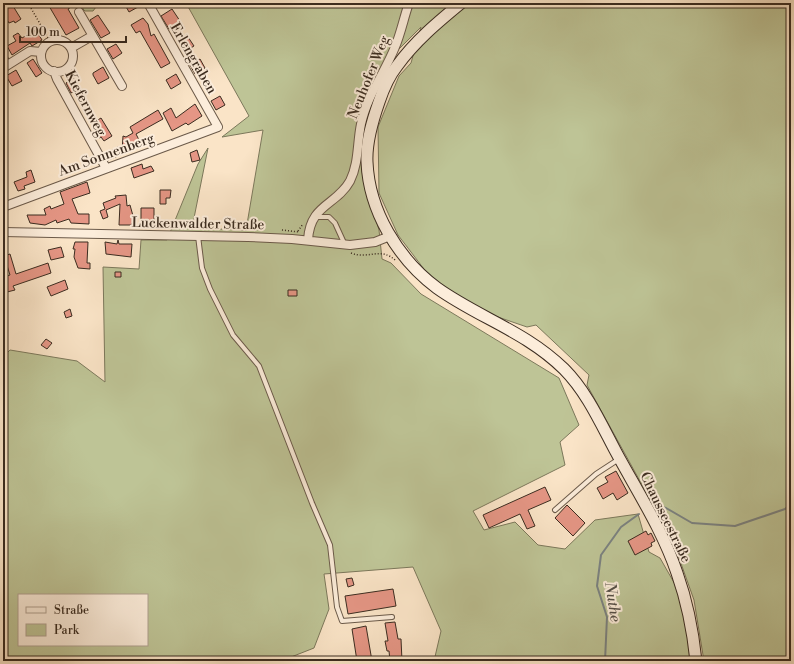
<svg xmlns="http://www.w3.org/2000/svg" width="794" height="664" viewBox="0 0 794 664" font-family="'Libre Bodoni',serif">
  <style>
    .green { fill: #bec496; stroke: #7c785b; fill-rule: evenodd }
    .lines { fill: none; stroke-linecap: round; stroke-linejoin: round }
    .stream { stroke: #7b8281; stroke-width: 2 }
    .building { fill: #e59685; stroke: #3b2c20 }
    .lane-casing { stroke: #6b5a4a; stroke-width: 6 }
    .street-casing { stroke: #6b5a4a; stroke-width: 10 }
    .secondary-casing { stroke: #3b2c20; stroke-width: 13 }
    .path { stroke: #3b2c20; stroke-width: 1.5; stroke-dasharray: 1 2; stroke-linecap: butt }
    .lane { stroke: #fceddb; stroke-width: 4 }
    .street { stroke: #fceddb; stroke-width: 8 }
    .secondary { stroke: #fceddb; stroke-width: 11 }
    .labels { text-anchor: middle; stroke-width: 4; stroke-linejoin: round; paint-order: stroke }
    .street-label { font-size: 14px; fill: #3b2c20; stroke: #fceddb }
    .water-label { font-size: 15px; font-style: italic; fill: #565048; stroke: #fceddb }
  </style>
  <rect width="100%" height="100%" fill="#fae4c7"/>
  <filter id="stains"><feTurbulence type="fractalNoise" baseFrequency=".005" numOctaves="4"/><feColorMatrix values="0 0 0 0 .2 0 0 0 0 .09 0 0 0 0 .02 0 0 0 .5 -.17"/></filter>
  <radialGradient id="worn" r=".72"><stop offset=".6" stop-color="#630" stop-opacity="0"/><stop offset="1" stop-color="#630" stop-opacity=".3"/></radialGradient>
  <!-- green -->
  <path class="green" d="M82,3H95L96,7L93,11H85L83,9Z
    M186,3H791V661H704L694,600L673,541L587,385L589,375L536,325L527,327L495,316L447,290L427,273L398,235L379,193L378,127L399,76L411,63L421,27L363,85L371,83L372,94L363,114L368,192L379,230L382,259L391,263L421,294L559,378L579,425L560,442L565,465L473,511L484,530L515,522L538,545L565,549L595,520L638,514L649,552L660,558L680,593L692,661H434L441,631L413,567L324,574L329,609L314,648L286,659V661H3V357L10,350L77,361L105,382L103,267L139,269L141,240H167L198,164L208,148L192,228L246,230L263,130L222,137L249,116ZM19,595H147V645H19Z"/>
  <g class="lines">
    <!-- stream -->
    <path class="stream" d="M654,505L666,508L692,523L735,526L785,509L791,504
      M605,661L607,617L597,586L601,555L621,527L639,514"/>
  </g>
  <!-- building -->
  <path class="building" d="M55,3H59L61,6L69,3L71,7L68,9L79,28L66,35L49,6Z
    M124,3H136L138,7L129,12Z
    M7,6H13L21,19L15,23L14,21L9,23L3,13Z
    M172,9L184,27L177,31L174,26L169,29L161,16Z
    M98,15L110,33L101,38L90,20Z
    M143,18L148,24L151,36L154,34L170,63L161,68L140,31L136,33L131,25Z
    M36,30L42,40L32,46L30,43L12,55L7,46L16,41L13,36L18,33L22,38Z
    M188,37L194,46L184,52L179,42Z
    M116,44L122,53L113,59L107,49Z
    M33,59L42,73L36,77L27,63Z
    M200,59L205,68L195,74L190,65Z
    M103,67L109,78L98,84L93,75V73Z
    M16,70L22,81L12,86L6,76Z
    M176,74L181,83L171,89L166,80Z
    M74,78L80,88L71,93L66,83Z
    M220,96L225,105L216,110L211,101Z
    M195,104L202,116L188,125L186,123L172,131L163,113L171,108L176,118Z
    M158,110L163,119L136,134L140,142L122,152L123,136L126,137L133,133L130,127Z
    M101,118L112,136L104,141L101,137L99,138L94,130L99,127L96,121Z
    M118,147L123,154L108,160L105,154Z
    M197,150L200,160L192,162L190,153Z
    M142,164L143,169L151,166L154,171L134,178L131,168Z
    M31,170L35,182L24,186L25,189L18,191L14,182L27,177L26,172Z
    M87,182L90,193L72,199L78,214H89V224L71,223L69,219L57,223L56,220L45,225L30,223L27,215H46L44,209L50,206L51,209L64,204L60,192Z
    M160,190H171L170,198H166V204H160Z
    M126,195L127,206L130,205L135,223H132V225H119L120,204L106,210L108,217L103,219L100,211L105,209L103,203L116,198L115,196Z
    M141,208H154V223H141Z
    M118,240L119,244H132L131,257L106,254L105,242L117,244Z
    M75,242H88L87,263H90V269L78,268L74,257L75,249H73Z
    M61,247L64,257L51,260L48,250Z
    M10,254L16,274L48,263L51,273L13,286L15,290L3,293V277L10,275L4,256Z
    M115,272H121V277H115Z
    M65,280L68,289L51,296L47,287Z
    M288,290H297V296H288Z
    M70,309L72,316L66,318L64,312Z
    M46,339L52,343L47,349L41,345Z
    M616,471L628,493L617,500L613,493L603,499L597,488L608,482L605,477Z
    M545,487L551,500L528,510L535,526L527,529L520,514L489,528L483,515Z
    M567,505L585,523L573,536L555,518Z
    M646,531L648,535L651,533L655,541L651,543L652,546L635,555L628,541Z
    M352,578L354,585L348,587L346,579Z
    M393,589L396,606L348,614L345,596Z
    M395,622L398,639H401L402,661H390L389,651H387L385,641H388L385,623Z
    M366,626L372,661H357L352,629Z"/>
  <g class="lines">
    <defs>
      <path id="lane" d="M317,217H329L335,223L345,245
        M198,236L202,268L210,289L233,335L259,366L312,503L330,545L337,607L342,621L392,617
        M555,510L596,474L619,459"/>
      <path id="street" d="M79,12L122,86
        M41 56a16 16 0 1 1 32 0a16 16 0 1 1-32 0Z
        M71,48L92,36
        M3,58L7,65
        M3,68L30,51L41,52
        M54,71L57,79L106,168
        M3,207L218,127L148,3
        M3,232L248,237L292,239L350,245L375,242L390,236
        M308,240C310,204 336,206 350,181C359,163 357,143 361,124C367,96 385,72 395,47C401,33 404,17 409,3"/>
      <path id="secondary" d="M461,3C438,22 415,41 397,66C389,76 383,90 379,102C372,122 366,142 367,162C369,211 398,259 437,288C479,318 525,331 564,369C587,392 601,424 616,452C637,491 663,531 677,573C687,601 693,632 696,661"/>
    </defs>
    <!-- lane casing -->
    <use href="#lane" class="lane-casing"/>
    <!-- street casing -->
    <use href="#street" class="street-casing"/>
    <!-- secondary casing -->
    <use href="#secondary" class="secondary-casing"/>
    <!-- path -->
    <path class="path" d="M28,3L50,41
      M282,230L299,232
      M298,231L303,224
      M351,253C368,260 381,246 396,261"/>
    <!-- lane -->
    <use href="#lane" class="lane"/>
    <!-- street -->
    <use href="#street" class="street"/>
    <!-- secondary -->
    <use href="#secondary" class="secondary"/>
  </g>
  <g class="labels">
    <!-- street labels -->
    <g class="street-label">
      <text transform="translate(194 58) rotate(60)" y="5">Erlengraben</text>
      <text transform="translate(368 77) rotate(-68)" y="5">Neuhofer Weg</text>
      <text transform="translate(86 103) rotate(62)" y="5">Kiefernweg</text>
      <text transform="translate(106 154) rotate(-20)" y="5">Am Sonnenberg</text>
      <text transform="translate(198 223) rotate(1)" y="5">Luckenwalder Straße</text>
      <text transform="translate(666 517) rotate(64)" y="5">Chausseestraße</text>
    </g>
    <!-- water labels -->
    <g class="water-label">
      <text transform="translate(613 602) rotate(81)" y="5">Nuthe</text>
    </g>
  </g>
  <!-- margin -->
  <rect width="794" height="664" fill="none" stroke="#fae4c7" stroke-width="16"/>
  <rect x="4" y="4" width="786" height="656" fill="none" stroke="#3b2c20" stroke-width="2"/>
  <rect x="8" y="8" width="778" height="648" fill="none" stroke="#3b2c20"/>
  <!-- legend -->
  <rect x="18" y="594" width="130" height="52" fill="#fceddb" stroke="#afa090"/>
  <rect x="26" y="607" width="20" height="6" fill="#fceddb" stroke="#afa090"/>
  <text x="54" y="614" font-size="12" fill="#3b2c20">Straße</text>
  <rect x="26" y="624" width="20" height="12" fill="#bec496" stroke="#afa090"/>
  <text x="54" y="634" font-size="12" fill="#3b2c20">Park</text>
  <!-- scale -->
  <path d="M20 36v6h106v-6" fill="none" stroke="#3b2c20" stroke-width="2"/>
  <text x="26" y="36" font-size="12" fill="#3b2c20" stroke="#fceddb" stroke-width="3" paint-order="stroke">100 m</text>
  <rect width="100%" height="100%" filter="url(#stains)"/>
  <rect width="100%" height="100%" fill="url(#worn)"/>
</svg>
